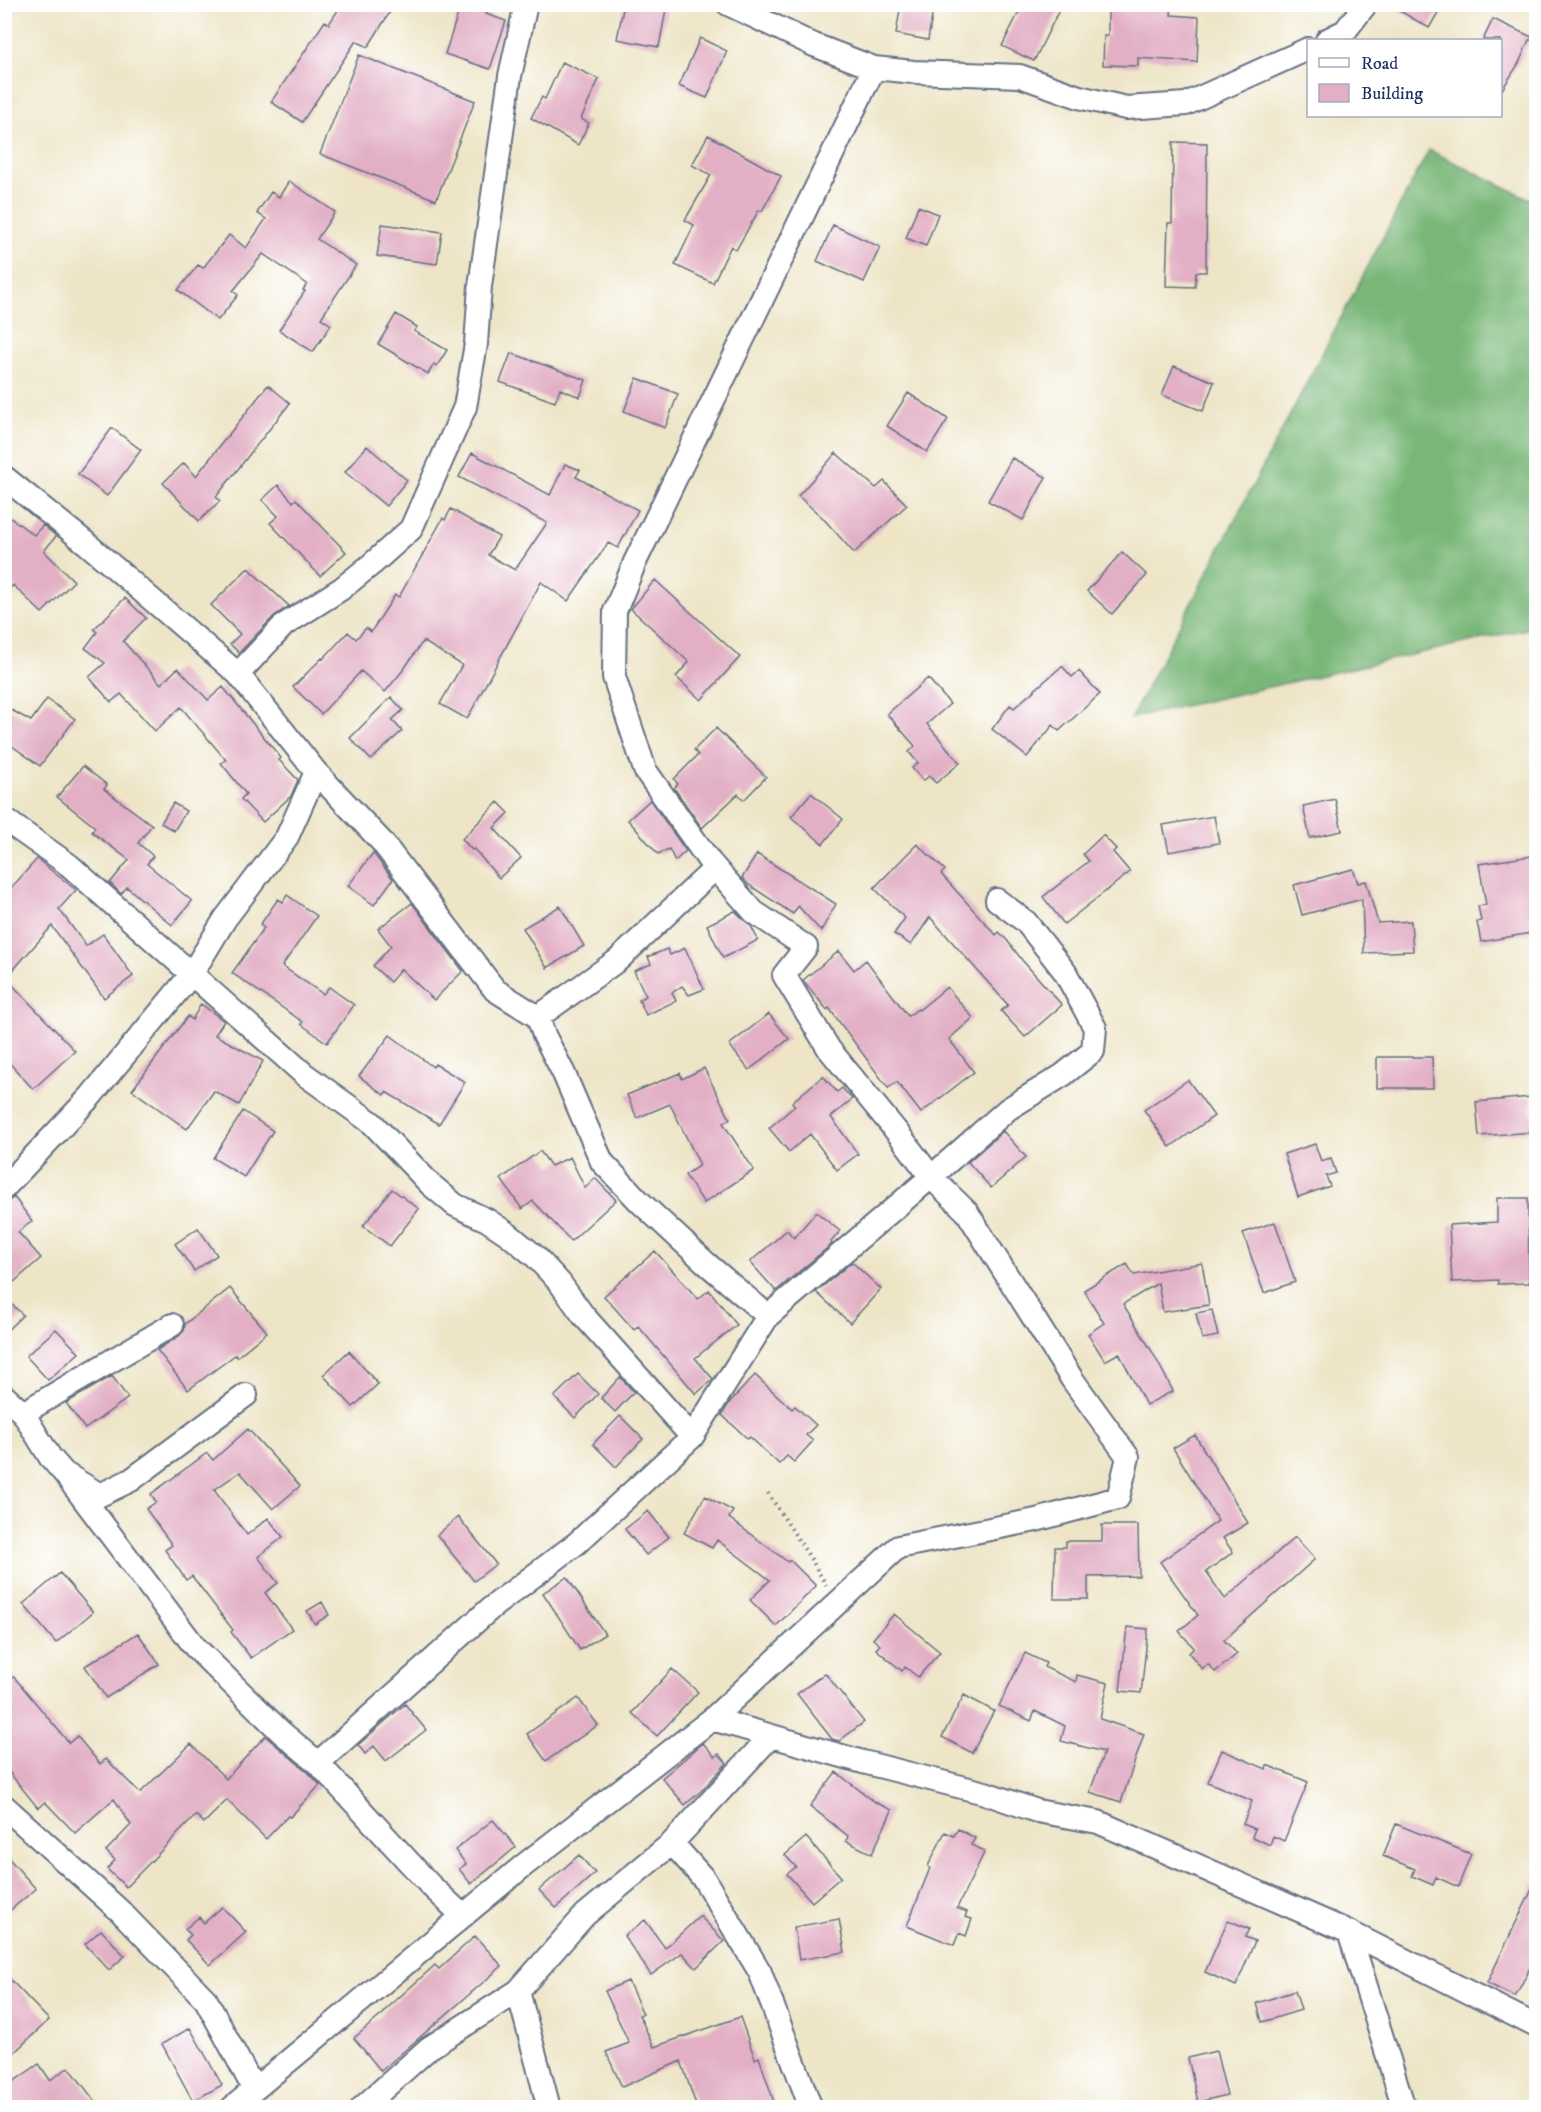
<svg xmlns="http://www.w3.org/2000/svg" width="1541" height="2112" viewBox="0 0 1541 2112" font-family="'IM FELL DW Pica',serif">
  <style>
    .forest { fill: #79b778; stroke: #4a736b; stroke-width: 1.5 }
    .building { fill: #e2afc4 }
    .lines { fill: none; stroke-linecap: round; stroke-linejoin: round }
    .minor-casing { stroke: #656f83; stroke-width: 26 }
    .path { stroke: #656f83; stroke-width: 4; stroke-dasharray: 1.5 4.5; stroke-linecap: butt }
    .minor { stroke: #fff; stroke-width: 22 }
  </style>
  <rect width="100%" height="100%" fill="#fff"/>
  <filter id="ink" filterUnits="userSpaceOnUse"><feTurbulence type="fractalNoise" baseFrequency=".0167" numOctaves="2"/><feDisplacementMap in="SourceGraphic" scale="12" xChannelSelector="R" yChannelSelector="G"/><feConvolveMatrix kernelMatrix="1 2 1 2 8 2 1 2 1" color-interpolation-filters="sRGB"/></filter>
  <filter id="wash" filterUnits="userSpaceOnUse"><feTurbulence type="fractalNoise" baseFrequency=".008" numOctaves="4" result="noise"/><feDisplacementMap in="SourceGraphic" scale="24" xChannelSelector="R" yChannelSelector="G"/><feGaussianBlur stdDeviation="1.35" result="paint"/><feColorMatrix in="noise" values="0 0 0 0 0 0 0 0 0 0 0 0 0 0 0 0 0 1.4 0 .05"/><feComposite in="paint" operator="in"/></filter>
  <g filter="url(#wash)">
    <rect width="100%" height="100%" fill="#eee5c7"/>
    <!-- forest -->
    <path class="forest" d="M1429,150L1536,202V627L1131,718Z"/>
    <g id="blocks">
      <!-- building -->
      <path class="building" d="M342,4H395L368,47L356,41L302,122L271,102L325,21L329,24Z
        M461,4H489L486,14L506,21L490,69L445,54Z
        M624,4H667L659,47L617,39Z
        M901,4H934L928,40L896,34Z
        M1023,4H1062L1034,61L1002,46Z
        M1108,4H1172L1171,15L1199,17L1197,62L1138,58V66L1103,65L1104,36H1108Z
        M1388,4H1443L1429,28Z
        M1493,19L1536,39V40H1529L1519,63L1500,93V40H1483Z
        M700,38L727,51L707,98L679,86Z
        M359,55L475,101L436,200L320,154Z
        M562,62L599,79L581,119L589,123L578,145L531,118L542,97L545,99Z
        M708,135L781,176L762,211L759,210L736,250L731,246L713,283L675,265L694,225L685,220L711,175L692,165Z
        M1173,142L1207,143L1206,272H1196L1195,287L1166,286L1168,223H1172Z
        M289,181L335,212L317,239L356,265L321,318L331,325L313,352L279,330L305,291L303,290L307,284L263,254L233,291L238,295L218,320L178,290L198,265L203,268L229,235L246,248L266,219L257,213L271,192L279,197Z
        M918,206L938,214L926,246L906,238Z
        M382,224L442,232L437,264L377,256Z
        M833,225L880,247L864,282L817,261Z
        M396,314L417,327L414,331L447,350L437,366L434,364L428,374L378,344Z
        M511,353L586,380L580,397L560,389L555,402L500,382Z
        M1174,366L1214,382L1203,411L1162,395Z
        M637,378L678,394L665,428L624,411Z
        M268,385L290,403L216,497L220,501L199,521L163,483L184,463L196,476Z
        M908,393L948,419L927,452L887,426Z
        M112,428L141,450L107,496L78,474Z
        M367,446L407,480L386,506L345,472Z
        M472,453L550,495L565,464L580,470L576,477L638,510L618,548L608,543L568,601L541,582L467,719L440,704L462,665L423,641L404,669L385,692L361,671L321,714L293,687L322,658L323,659L348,632L356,639L366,628L371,632L395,595L399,597L443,518L445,520L451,509L499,537L488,555L515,570L547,523L459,477Z
        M836,453L876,488L884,481L907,505L854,553L822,517L798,496Z
        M1012,458L1046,477L1023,520L988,501Z
        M278,485L293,502L296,499L346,552L320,576L270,523L278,516L262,500Z
        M4,513L34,535L43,525L56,536L44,551L74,581L42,613L13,585L4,596Z
        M1122,552L1147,575L1112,614L1087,591Z
        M248,568L289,606L274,616L239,653L230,644L240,634L211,605Z
        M655,580L740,657L701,700L676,677L689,662L631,609Z
        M125,598L146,618L123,641L161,684L178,668L208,700L223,687L281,758L279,760L298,780L291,796L263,822L241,799L246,794L221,763L226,760L181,707L155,731L121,694L111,702L89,677L105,663L85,648L97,632L94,629Z
        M1062,666L1072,677L1079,671L1100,694L1059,731L1053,725L1027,757L992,729L1010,705L1014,708Z
        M928,678L950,704L927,724L960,763L936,783L929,776L923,781L912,768L918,763L909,752L915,746L887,714Z
        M391,697L403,710L392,720L402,731L371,760L350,738Z
        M47,699L75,719L40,766L4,740V706L31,721Z
        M716,728L766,777L744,800L738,794L702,828L674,788L678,784L674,779L698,755L694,750Z
        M83,766L107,785L104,789L152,825L138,843L153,856L147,864L192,901L172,925L127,887L121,894L110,883L129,860L92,832L95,827L57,797Z
        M811,793L843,819L823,844L791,817Z
        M1335,799L1342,831L1310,838L1303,806Z
        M650,800L686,851L675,861L669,849L658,854L628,820Z
        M498,802L509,813L494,828L521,858L499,878L474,849L472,850L462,839Z
        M173,803L186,811L174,831L161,823Z
        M1214,816L1219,843L1169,852L1163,825Z
        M1103,835L1116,849L1113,852L1130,872L1064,924L1043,897L1089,861L1083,854Z
        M917,844L945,870L941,874L996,935L999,932L1006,939L1022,960L1062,1005L1025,1037L1001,1011L1008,1005L930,917L911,945L894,934L905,918L874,888Z
        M373,853L393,879L374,905L348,886Z
        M757,854L836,904L821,931L798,906L793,914L749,885L742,878Z
        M1531,856L1536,887V932L1481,942L1477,922L1481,921L1478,906L1486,905L1479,864Z
        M37,859L76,890L59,909L86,946L103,934L133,976L104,998L52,926L6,978L75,1051L33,1089L4,1057V896Z
        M1353,869L1358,883L1366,881L1378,923L1411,921L1413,951L1364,953L1362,899L1302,915L1294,885Z
        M287,895L317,916L282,966L323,994L329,987L354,1005L327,1043L301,1024L303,1022L232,973L264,928L260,925L278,899L283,902Z
        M412,903L463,971L434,1000L401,969L390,982L373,966L391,946L378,929Z
        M560,906L584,946L547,968L523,928Z
        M735,911L751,926L758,940L723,958L707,925Z
        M685,948L704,989L689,995L682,986L672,993L676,1001L646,1015L639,1000L646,996L634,971L651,964L648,957L667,949L670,955Z
        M839,951L854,970L866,960L908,1016L918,1009L919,1010L947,987L973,1018L949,1039L974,1072L921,1113L897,1082L888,1088L829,1008L827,1010L803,980Z
        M201,1004L224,1021L215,1035L263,1061L239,1105L214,1091L187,1129L132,1090L188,1016L192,1020Z
        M769,1014L789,1039L749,1070L729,1045Z
        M390,1035L433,1067L435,1064L465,1082L439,1124L386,1092L384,1095L359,1076Z
        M1377,1057H1432L1433,1088H1377Z
        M704,1068L730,1119L723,1123L754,1170L704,1203L685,1175L700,1165L670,1104L637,1118L627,1095L680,1073L682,1079Z
        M823,1076L837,1092L842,1088L852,1099L831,1117L858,1154L837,1170L810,1134L789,1152L769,1128L795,1106L792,1102Z
        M1188,1080L1214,1116L1170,1147L1144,1110Z
        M1531,1097L1534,1132L1479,1136L1476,1102Z
        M243,1111L273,1131L244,1177L213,1158Z
        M1003,1131L1026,1157L991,1188L968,1162Z
        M1315,1144L1321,1161L1331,1158L1336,1173L1326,1176L1330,1186L1298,1197L1284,1154Z
        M540,1151L551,1166L570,1157L585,1188L595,1178L616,1200L571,1241L533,1201L522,1209L501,1179Z
        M392,1189L419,1209L390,1246L363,1226Z
        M14,1197L32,1221L18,1232L41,1258L14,1282L4,1271V1205Z
        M1497,1198H1528L1529,1283L1498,1284V1280L1452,1282L1449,1225L1497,1222Z
        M816,1212L840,1231L831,1242L832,1244L776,1291L750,1262L787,1230L794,1238Z
        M1275,1222L1295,1282L1264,1293L1243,1233Z
        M198,1228L217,1255L194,1271L175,1244Z
        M655,1251L698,1299L709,1290L737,1325L695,1358L713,1379L696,1394L638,1326L634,1330L604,1296Z
        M852,1262L881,1289L850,1323L816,1292Z
        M1202,1263L1209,1305L1163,1312L1158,1283L1123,1304L1153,1353L1173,1391L1146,1405L1119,1353L1105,1361L1088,1334L1104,1323L1084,1290L1127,1264L1134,1275Z
        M230,1288L267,1332L237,1357L235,1355L188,1390L157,1350L179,1336L184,1331L185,1324Z
        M4,1297L23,1315L4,1333Z
        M1212,1310L1218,1336L1202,1339L1196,1313Z
        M56,1329L79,1353L48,1380L26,1356Z
        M349,1351L378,1384L353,1407L323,1375Z
        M578,1374L598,1394L575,1418L554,1397Z
        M755,1375L792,1409L795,1406L816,1425L806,1435L813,1441L794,1462L787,1456L779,1464L750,1437L748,1439L722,1415L730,1402Z
        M112,1376L128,1398L85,1429L66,1403Z
        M620,1377L634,1392L615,1412L601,1398Z
        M620,1416L643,1439L616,1467L593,1444Z
        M248,1429L300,1486L273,1509L240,1472L214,1490L247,1535L268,1518L283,1537L258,1557L278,1583L265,1593L292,1629L251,1658L231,1632L233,1630L192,1576L186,1580L165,1550L172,1545L146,1509L156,1502L151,1494L207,1453L213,1460Z
        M1195,1435L1248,1523L1223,1538L1233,1552L1206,1572L1225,1599L1295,1537L1315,1559L1224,1640L1237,1654L1215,1672L1208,1664L1202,1669L1189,1653L1194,1648L1179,1631L1198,1615L1160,1562L1218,1521L1173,1448Z
        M705,1496L733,1511L729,1518L788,1562L790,1560L816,1586L776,1626L750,1600L770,1580L717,1540L712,1548L684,1533Z
        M648,1511L669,1537L646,1555L625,1529Z
        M458,1517L496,1564L474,1581L437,1535Z
        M1102,1525H1138L1139,1576L1088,1577V1599H1054L1055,1547H1066V1541H1102Z
        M60,1573L93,1612L56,1643L23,1604Z
        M567,1577L605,1634L580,1650L543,1593Z
        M322,1602L329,1615L315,1624L307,1611Z
        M894,1614L940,1652L918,1677L905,1667L902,1671L876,1649L880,1645L873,1639Z
        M1127,1627L1148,1629L1141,1693L1120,1691Z
        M138,1633L159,1664L106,1698L85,1666Z
        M1025,1653L1046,1663L1044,1667L1076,1682L1077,1675L1108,1683L1100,1719L1144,1734L1121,1802L1090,1792L1104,1752L1061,1741L1065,1726L1035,1711L1031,1721L999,1706Z
        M672,1669L698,1692L657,1736L632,1713Z
        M825,1673L864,1722L839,1741L832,1739L797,1694Z
        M14,1677L69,1743L77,1736L100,1764L106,1759L140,1793L191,1744L226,1779L265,1736L309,1773L320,1785L290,1817L288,1816L266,1839L227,1800L204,1823L196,1815L126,1887L107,1869L115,1860L106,1851L131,1825L114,1799L75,1833L45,1802L38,1808L4,1766V1684Z
        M964,1695L994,1711L972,1753L942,1737Z
        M578,1698L598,1725L546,1761L527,1734Z
        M405,1704L426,1730L386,1761L374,1746L365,1754L358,1745Z
        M703,1743L715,1757L719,1754L727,1763L701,1791L685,1805L662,1778Z
        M1222,1750L1266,1769L1267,1765L1308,1782L1284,1841L1273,1836L1270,1845L1252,1837L1255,1829L1243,1824L1252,1801L1208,1782Z
        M836,1772L875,1802L892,1810L872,1854L846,1841L848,1836L810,1806Z
        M493,1820L516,1847L471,1884L459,1869L466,1864L455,1850Z
        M1396,1824L1471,1854L1458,1887L1436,1877L1433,1885L1412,1876L1415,1869L1383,1856Z
        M958,1829L975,1838L971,1845L985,1851L957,1908L967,1912L965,1917L972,1919L966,1936L959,1933L954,1945L907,1926L930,1868L928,1866L945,1832L954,1836Z
        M806,1837L841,1877L812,1902L787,1874L796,1867L785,1855Z
        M4,1853L36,1889L4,1915Z
        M579,1855L595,1873L556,1908L539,1890Z
        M1536,1881V1956L1515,1997L1487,1983Z
        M222,1907L246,1932L210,1965L186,1940L191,1935L185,1929L199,1917L204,1923Z
        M700,1916L724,1941L696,1968L682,1953L651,1975L624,1936L645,1920L665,1948Z
        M839,1919L845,1952L799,1960L794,1927Z
        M1228,1920L1249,1929L1245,1937L1255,1941L1236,1986L1205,1972Z
        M101,1930L125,1956L109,1970L85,1944Z
        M475,1936L502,1966L381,2071L354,2038L384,2013L383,2012L435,1965L439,1969Z
        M4,1973L49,2020L4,2062Z
        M628,1981L643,2014L639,2015L654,2047L740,2017L755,2059L759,2057L776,2108H697L681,2061L622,2087L606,2052L629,2043L605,1991Z
        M1295,1991L1301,2010L1262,2022L1257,2003Z
        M190,2028L222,2085L193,2101L162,2044Z
        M1216,2051L1227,2095L1198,2102L1188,2058Z
        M39,2064L50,2080L69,2067L100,2108L14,2107L4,2094V2088Z"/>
    </g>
  </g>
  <g filter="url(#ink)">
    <use href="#blocks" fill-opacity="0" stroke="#656f83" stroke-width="1.5"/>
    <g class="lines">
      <defs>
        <path id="minor" d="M728,4L814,45L874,68L914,72L1020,76L1079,97L1126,108L1186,104L1308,49
          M1327,40L1345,31L1366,4
          M4,477L86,543L238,674L316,772L382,842L495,990L538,1017L544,1035L564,1074L602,1162L640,1202L707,1264L768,1316
          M238,674L284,625L341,589L372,564L411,529L465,407L476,344L480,286L510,76L526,4
          M4,819L69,865L304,1074L372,1123L430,1184L455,1205L487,1220L508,1234L536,1257L560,1283L583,1315L692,1437
          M538,1017L618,960L708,875L716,869
          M4,1188L90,1097L191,975L225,919L287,837L316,772
          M4,1396L23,1413L50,1457L64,1473L100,1495L131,1480L246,1395
          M23,1413L172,1325
          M64,1473L195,1647L281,1732L318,1763L430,1885L463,1916
          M712,1719L863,1762L985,1793L1037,1811L1098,1822L1349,1932L1536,2026
          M318,1763L491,1608L577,1543L692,1437L768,1316L931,1177L1008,1109L1063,1075L1093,1051L1095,1028L1065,972L1026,922L997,900
          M4,1806L120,1911L206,2000L254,2089
          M672,1843L704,1879L760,1972L811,2108
          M1349,1932L1404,2108
          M518,1991L549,2108
          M232,2108L523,1866L712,1719L898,1547L1036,1520L1118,1498L1128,1457L1072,1379L967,1212L931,1177L901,1137L829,1049L784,975L806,947L754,912L710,862L645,770L614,677L615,611L635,562L874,68
          M362,2108L429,2048L518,1991L585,1915L672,1843L771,1736"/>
      </defs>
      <!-- minor casing -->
      <use href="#minor" class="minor-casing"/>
      <!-- path -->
      <path class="path" d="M768,1493L814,1564L826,1585"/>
      <!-- minor -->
      <use href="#minor" class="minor"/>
    </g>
  </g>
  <!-- margin -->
  <rect width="1541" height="2112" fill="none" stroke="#fff" stroke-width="24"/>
  <!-- legend -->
  <rect x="1307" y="39" width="195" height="78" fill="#ffffff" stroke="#a4acbf" stroke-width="1.5"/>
  <rect x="1319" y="58" width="30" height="9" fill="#ffffff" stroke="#a4acbf" stroke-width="1.5"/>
  <text x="1361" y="69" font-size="18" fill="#1b2f5e">Road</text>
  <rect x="1319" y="84" width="30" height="18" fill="#e2afc4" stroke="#a4acbf" stroke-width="1.5"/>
  <text x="1361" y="99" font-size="18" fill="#1b2f5e">Building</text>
</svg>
